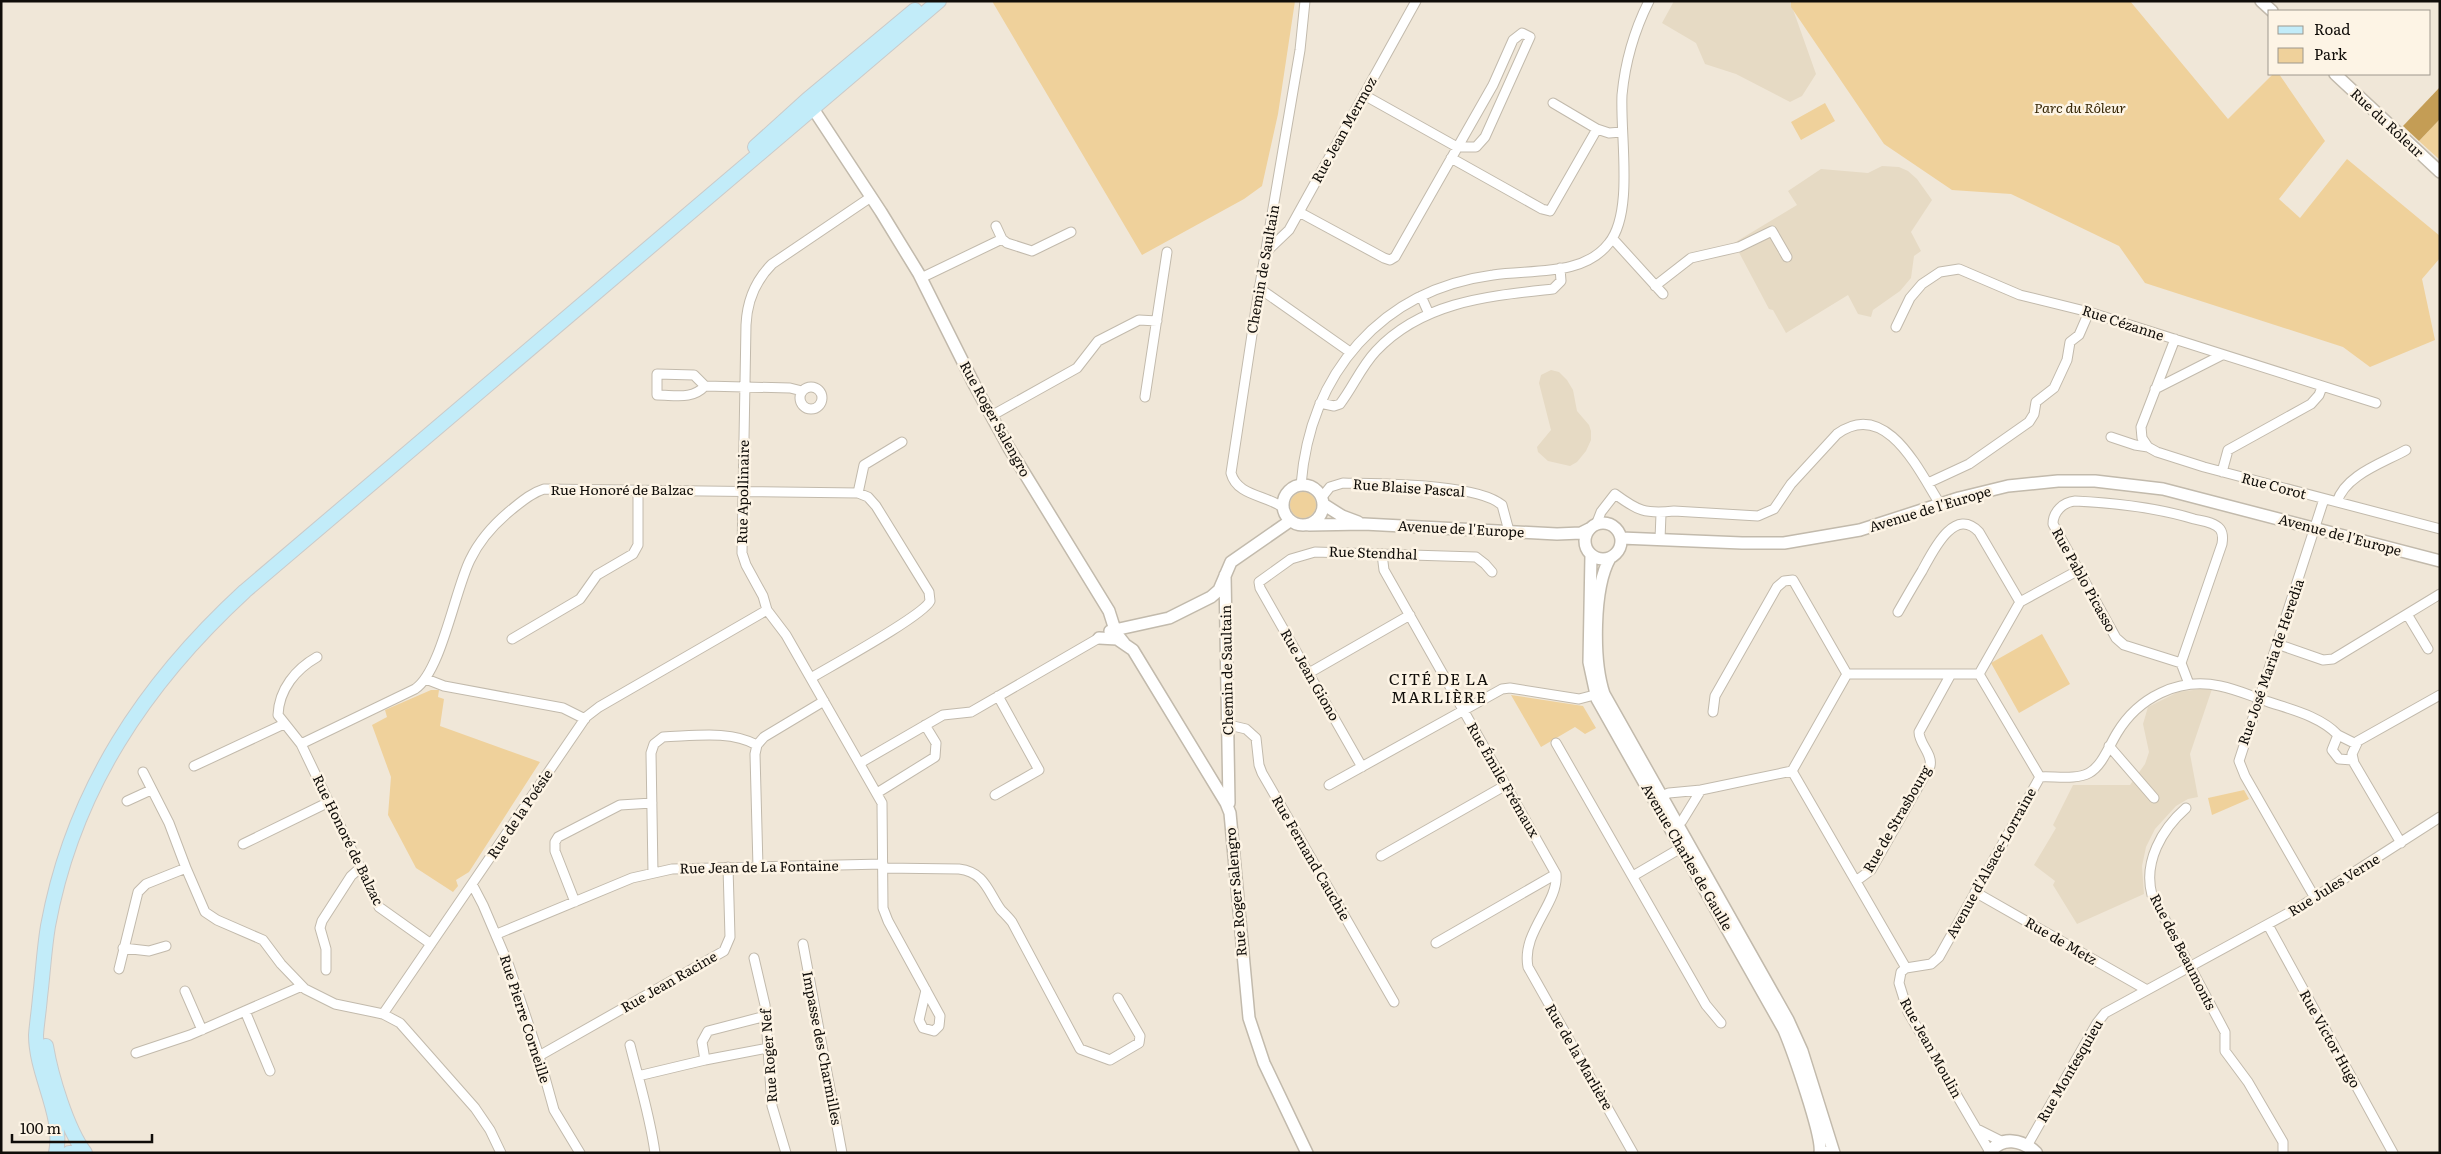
<svg xmlns="http://www.w3.org/2000/svg" width="2441" height="1154" viewBox="0 0 2441 1154" font-family="Literata,serif">
  <style>
    .built { fill: #e6dac4 }
    .green { fill: #efd19b }
    .forest { fill: #c49d55 }
    .lines { fill: none; stroke-linecap: round; stroke-linejoin: round }
    .minor-casing { stroke: #c2baac; stroke-width: 11 }
    .tertiary-casing { stroke: #c2baac; stroke-width: 14 }
    .secondary-casing { stroke: #c2baac; stroke-width: 15 }
    .primary-casing { stroke: #cacac9; stroke-width: 16 }
    .minor { stroke: #fff; stroke-width: 9 }
    .tertiary { stroke: #fff; stroke-width: 11 }
    .secondary { stroke: #fff; stroke-width: 12 }
    .primary { stroke: #c2ecf9; stroke-width: 14 }
    .labels { text-anchor: middle; stroke-width: 5; stroke-linejoin: round; paint-order: stroke }
    .park-label { font-size: 14px; font-style: italic; fill: #372706; stroke: #fdf4e5 }
    .street-label { font-size: 14px; fill: #100d09; stroke: #fdf4e5 }
    .quarter-label { font-size: 16px; letter-spacing: 1px; fill: #100d09; stroke: #fdf4e5 }
  </style>
  <rect width="100%" height="100%" fill="#f0e7d8"/>
  <!-- built -->
  <path class="built" d="M1674,1H1790L1816,74L1802,96L1790,102L1736,74L1705,64L1696,43L1662,23Z
    M1882,166L1899,167L1908,171L1917,179L1932,200L1911,232L1921,251L1914,256L1911,278L1900,291L1873,310L1871,317L1858,314L1848,295L1786,333L1773,310L1769,309L1734,243L1797,205L1788,191L1821,169L1868,173Z
    M1551,370L1559,372L1567,380L1573,390L1577,411L1589,425L1591,431V440L1586,451L1577,462L1570,466L1548,461L1538,452L1537,447L1551,430L1539,383L1541,375Z
    M2201,689H2212L2190,754L2198,797L2188,799L2176,806L2155,829L2146,847L2142,866L2144,894L2077,924L2053,885L2055,881L2034,865L2056,828L2053,825L2073,785H2130L2145,764L2149,752L2143,724L2148,707L2178,692Z"/>
  <!-- green -->
  <path class="green" d="M992,1H1295L1278,114L1262,186L1244,199L1142,255Z
    M1791,1H2130L2228,119L2273,74H2279L2325,141L2279,199L2300,218L2347,159L2440,236V258L2422,279L2435,340L2370,367L2343,347L2145,283L2119,246L2011,194L1952,190L1884,144L1791,7Z
    M1825,103L1835,121L1801,140L1791,122Z
    M2440,119V160L2419,141Z
    M1290 505a13 13 0 1 1 26 0a13 13 0 1 1-26 0Z
    M2042,634L2070,684L2019,713L1991,663Z
    M431,690H439L438,697L444,699L440,726L540,762L469,872L456,880L458,886L453,892L416,868L388,815L391,777L372,725L387,717L385,710Z
    M1511,695L1583,706L1596,728L1585,734L1575,727L1541,747Z
    M2244,790L2249,799L2212,815L2208,798Z"/>
  <!-- forest -->
  <path class="forest" d="M2440,87V119L2419,141L2403,126Z"/>
  <g class="lines">
    <defs>
      <path id="minor" d="M1553,103L1597,129
        M1451,158L1542,209L1550,211L1597,129L1609,133L1622,132
        M871,197L772,264C755,281 747,301 746,325L742,553L746,565L763,596L767,610L786,635L882,803L883,908L888,921L940,1016L939,1026L934,1031L923,1028L919,1020L926,990
        M1299,212L1384,258L1390,260L1395,257L1493,85L1513,40L1522,33L1530,37L1485,137L1476,147H1457L1364,95
        M1002,239L1007,243L1032,251L1071,232
        M1613,239L1663,294
        M1265,253L1289,230L1416,1
        M921,278L1002,239L996,226
        M1655,286L1691,258L1739,247L1772,231L1787,257
        M1259,288L1350,352
        M1421,296L1429,314
        M1896,327L1910,298L1922,284L1940,272L1959,269L2020,295L2089,312L2376,403
        M705,386L694,375L657,374V395C675,395 692,400 705,386L790,388L802,391
        M800 398a11 11 0 1 1 22 0a11 11 0 1 1-22 0Z
        M2155,389L2222,355
        M1145,397L1167,252
        M1320,403L1334,406L1340,404C1353,387 1361,367 1376,351C1423,301 1490,296 1553,289L1561,281L1560,268
        M991,416L1077,368L1098,341L1139,320L1157,321
        M2111,437L2135,445L2148,447L2157,452L2204,467L2440,529
        M2148,447L2142,438L2141,427L2175,339
        M2222,472L2228,450L2311,404L2319,395L2322,387
        M1928,483L1969,464L2029,422L2034,414L2036,402L2054,388L2067,360L2070,342L2079,335L2089,312
        M1301,485C1310,373 1381,290 1493,275C1531,269 1583,277 1609,243C1634,212 1620,136 1622,95C1625,63 1635,29 1649,1
        M858,493L864,465L902,442
        M1322,497L1330,487L1343,483C1380,484 1476,483 1502,505L1509,531
        M2075,501C2116,503 2155,507 2194,519C2202,521 2214,522 2220,529C2223,533 2223,538 2222,544L2181,663L2124,645L2116,638L2053,524C2053,512 2063,502 2075,501Z
        M2337,502C2345,475 2383,463 2406,450
        M1282,507C1266,495 1237,496 1231,473L1256,308L1300,50L1305,1
        M1596,525L1601,512L1615,494C1638,511 1645,514 1674,511L1758,516L1774,509L1791,484L1837,434C1886,398 1919,471 1940,504
        M1660,539L1661,514
        M1382,554L1384,570L1556,874C1559,903 1521,932 1528,967L1633,1153
        M1898,612C1906,598 1914,584 1922,571C1932,553 1954,505 1979,532L2020,602
        M2407,614L2428,649
        M512,639L580,599L597,575L633,554L638,545V490
        M2277,644L2323,660L2333,659L2440,594
        M317,657C296,669 279,689 278,715L301,744L379,907L431,944
        M2181,663L2189,684
        M1309,673L1410,615
        M1847,674H1979L2040,777L1939,957L1931,964L1906,968L1792,771Z
        M1979,674L2020,602L2077,571
        M426,679L444,686L563,708L585,719
        M1713,712L1715,696L1777,587L1784,581L1793,580L1847,674
        M1229,725L1246,729L1256,738L1259,765L1262,773L1394,1002
        M1556,743L1706,1005L1721,1023
        M301,744L415,689C441,672 455,590 470,560C480,539 494,524 511,510C521,502 531,493 544,489L858,493L868,497L876,506L929,592L930,601C923,616 831,666 811,678
        M2109,746L2154,798
        M2352,760L2339,759L2332,750L2338,735L2356,744
        M860,763L943,715L971,712L1099,638
        M194,766L284,724
        M1362,767L1260,588L1259,582L1291,559L1315,552L1476,557L1485,564L1492,572
        M143,772L169,823L186,868
        M2040,777C2054,776 2076,780 2089,773C2102,766 2109,746 2117,733C2138,698 2178,677 2220,686C2235,689 2249,695 2263,700C2288,709 2319,715 2338,735
        M1329,785L1502,689L1510,688L1579,699L1602,693
        M877,793L935,757L936,743L925,725
        M995,795L1039,770L998,696
        M1656,798L1669,793L1701,790L1792,771
        M127,801L151,790
        M2186,808C2162,829 2143,862 2152,895L2225,1032V1051L2248,1082L2283,1142V1153
        M1673,827L1682,821L1701,790
        M2401,843L2354,763L2352,754L2358,741L2440,695
        M243,844L329,802
        M1381,856L1506,785
        M758,867L755,754L757,745L764,737L824,701
        M883,868L959,869C985,872 988,892 1001,910C1005,914 1009,918 1012,922L1080,1049L1110,1060L1139,1043L1140,1036L1118,998
        M653,873L651,753L654,744L663,737C694,736 730,730 757,745
        M1633,876L1686,845
        M1856,881L1871,870L1930,766C1933,754 1919,744 1919,732L1951,674
        M472,884L483,905L509,966L539,1056L554,1110L580,1153
        M1975,892L2147,990
        M2315,898L2245,776L2239,761L2324,499
        M575,902L555,851V842L558,837L620,805L652,803
        M2268,925L2393,1153
        M497,934L632,878L672,869L883,864
        M1436,943L1556,874
        M803,944L842,1153
        M123,948L149,951L166,946
        M754,958L765,1005L772,1106L786,1153
        M1906,968L1901,972L1899,983L1908,1012L1990,1152
        M119,969L138,892L146,884L186,868L205,912L217,920L263,940L281,964L305,989L335,1004L383,1014L400,1023L475,1108L490,1130L501,1153
        M326,970V949L320,928L322,921L351,876L360,868
        M185,991L202,1030
        M245,1011L270,1071
        M383,1014L586,717L599,707L767,610
        M630,1045C639,1081 650,1116 655,1153
        M136,1053L190,1035L302,986
        M539,1056L724,951L730,937L728,867
        M705,1060L768,1048
        M638,1076L705,1060L702,1042L708,1031L766,1016
        M1979,1130L2003,1142
        M2027,1146L2097,1023L2105,1013L2303,905L2440,817"/>
      <path id="tertiary" d="M2261,1L2272,11
        M2335,74L2440,172
        M808,101L881,212L919,274L975,386L1009,448L1109,611L1116,633L1124,643
        M1283 505a20 20 0 1 1 40 0a20 20 0 1 1-40 0Z
        M1323,504L1342,516L1358,522
        M1585 541a18 18 0 1 1 36 0a18 18 0 1 1-36 0Z
        M1309,525L1364,524L1557,534L1581,533L1589,529
        M1621,538L1742,543H1784L1860,530L1959,498L2008,486L2058,481H2095L2163,489L2440,561
        M1591,555L1589,662L1597,699L1784,1030C1792,1049 1823,1136 1820,1153
        M1610,558C1593,588 1593,661 1604,694L1788,1020L1802,1051L1834,1153
        M1225,575L1229,803
        M1110,631L1169,618L1211,597L1219,590L1231,562L1290,521
        M1099,638L1117,639L1133,650L1226,803L1230,813L1249,1018L1264,1063L1307,1153"/>
      <path id="secondary" d="M1823,1153H1831
        M1990,1153C2001,1135 2023,1140 2036,1153"/>
      <path id="primary" d="M755,147L807,100L915,10
        M46,1046C51,1076 67,1129 85,1153
        M56,1153C64,1115 36,1075 36,1035C37,1022 39,1010 40,997C43,973 44,950 48,926C73,790 145,683 245,591L939,1
        M69,1153H77"/>
    </defs>
    <!-- minor casing -->
    <use href="#minor" class="minor-casing"/>
    <!-- tertiary casing -->
    <use href="#tertiary" class="tertiary-casing"/>
    <!-- secondary casing -->
    <use href="#secondary" class="secondary-casing"/>
    <!-- primary casing -->
    <use href="#primary" class="primary-casing"/>
    <!-- minor -->
    <use href="#minor" class="minor"/>
    <!-- tertiary -->
    <use href="#tertiary" class="tertiary"/>
    <!-- secondary -->
    <use href="#secondary" class="secondary"/>
    <!-- primary -->
    <use href="#primary" class="primary"/>
  </g>
  <g class="labels">
    <!-- park labels -->
    <g class="park-label">
      <text x="2080" y="113">Parc du Rôleur</text>
    </g>
    <!-- street labels -->
    <g class="street-label">
      <text transform="translate(2387 123) rotate(43)" y="5">Rue du Rôleur</text>
      <text transform="translate(1344 130) rotate(-61)" y="5">Rue Jean Mermoz</text>
      <text transform="translate(1263 269) rotate(-80)" y="5">Chemin de Saultain</text>
      <text transform="translate(2123 323) rotate(18)" y="5">Rue Cézanne</text>
      <text transform="translate(995 419) rotate(61)" y="5">Rue Roger Salengro</text>
      <text transform="translate(2274 486) rotate(15)" y="5">Rue Corot</text>
      <text transform="translate(1409 488) rotate(4)" y="5">Rue Blaise Pascal</text>
      <text x="622" y="495">Rue Honoré de Balzac</text>
      <text transform="translate(743 492) rotate(-89)" y="5">Rue Apollinaire</text>
      <text transform="translate(1930 509) rotate(-17)" y="5">Avenue de l'Europe</text>
      <text transform="translate(1461 529) rotate(3)" y="5">Avenue de l'Europe</text>
      <text transform="translate(2340 535) rotate(15)" y="5">Avenue de l'Europe</text>
      <text transform="translate(1373 553) rotate(2)" y="5">Rue Stendhal</text>
      <text transform="translate(2084 580) rotate(61)" y="5">Rue Pablo Picasso</text>
      <text transform="translate(2271 662) rotate(-71)" y="5">Rue José Maria de Heredia</text>
      <text transform="translate(1227 670) rotate(-91)" y="5">Chemin de Saultain</text>
      <text transform="translate(1310 675) rotate(60)" y="5">Rue Jean Giono</text>
      <text transform="translate(1503 780) rotate(60)" y="5">Rue Émile Frémaux</text>
      <text transform="translate(520 814) rotate(-56)" y="5">Rue de la Poésie</text>
      <text transform="translate(1897 819) rotate(-60)" y="5">Rue de Strasbourg</text>
      <text transform="translate(348 840) rotate(64)" y="5">Rue Honoré de Balzac</text>
      <text transform="translate(1687 857) rotate(60)" y="5">Avenue Charles de Gaulle</text>
      <text transform="translate(1311 858) rotate(60)" y="5">Rue Fernand Cauchie</text>
      <text transform="translate(1991 863) rotate(-61)" y="5">Avenue d'Alsace-Lorraine</text>
      <text transform="translate(759 867) rotate(-1)" y="5">Rue Jean de La Fontaine</text>
      <text transform="translate(2334 885) rotate(-32)" y="5">Rue Jules Verne</text>
      <text transform="translate(1236 892) rotate(-95)" y="5">Rue Roger Salengro</text>
      <text transform="translate(2061 941) rotate(30)" y="5">Rue de Metz</text>
      <text transform="translate(2183 952) rotate(63)" y="5">Rue des Beaumonts</text>
      <text transform="translate(669 982) rotate(-30)" y="5">Rue Jean Racine</text>
      <text transform="translate(525 1019) rotate(72)" y="5">Rue Pierre Corneille</text>
      <text transform="translate(2330 1039) rotate(61)" y="5">Rue Victor Hugo</text>
      <text transform="translate(822 1048) rotate(79)" y="5">Impasse des Charmilles</text>
      <text transform="translate(1931 1048) rotate(61)" y="5">Rue Jean Moulin</text>
      <text transform="translate(769 1056) rotate(-94)" y="5">Rue Roger Nef</text>
      <text transform="translate(1579 1057) rotate(60)" y="5">Rue de la Marlière</text>
      <text transform="translate(2070 1071) rotate(-60)" y="5">Rue Montesquieu</text>
    </g>
    <!-- quarter labels -->
    <g class="quarter-label">
      <text x="1439" y="685">CITÉ DE LA<tspan x="1439" dy="18">MARLIÈRE</tspan></text>
    </g>
  </g>
  <!-- border -->
  <rect width="2441" height="1154" fill="none" stroke="#100d09" stroke-width="5"/>
  <!-- legend -->
  <rect x="2268" y="10" width="162" height="65" fill="#fdf4e5" stroke="#9e988d"/>
  <rect x="2278" y="26" width="25" height="8" fill="#c2ecf9" stroke="#9e988d"/>
  <text x="2314" y="35" font-size="15" fill="#100d09">Road</text>
  <rect x="2278" y="48" width="25" height="15" fill="#efd19b" stroke="#9e988d"/>
  <text x="2314" y="60" font-size="15" fill="#100d09">Park</text>
  <!-- scale -->
  <path d="M12 1134v8h140v-8" fill="none" stroke="#100d09" stroke-width="2.5"/>
  <text x="20" y="1134" font-size="15" fill="#100d09" stroke="#fdf4e5" stroke-width="4" paint-order="stroke">100 m</text>
</svg>
